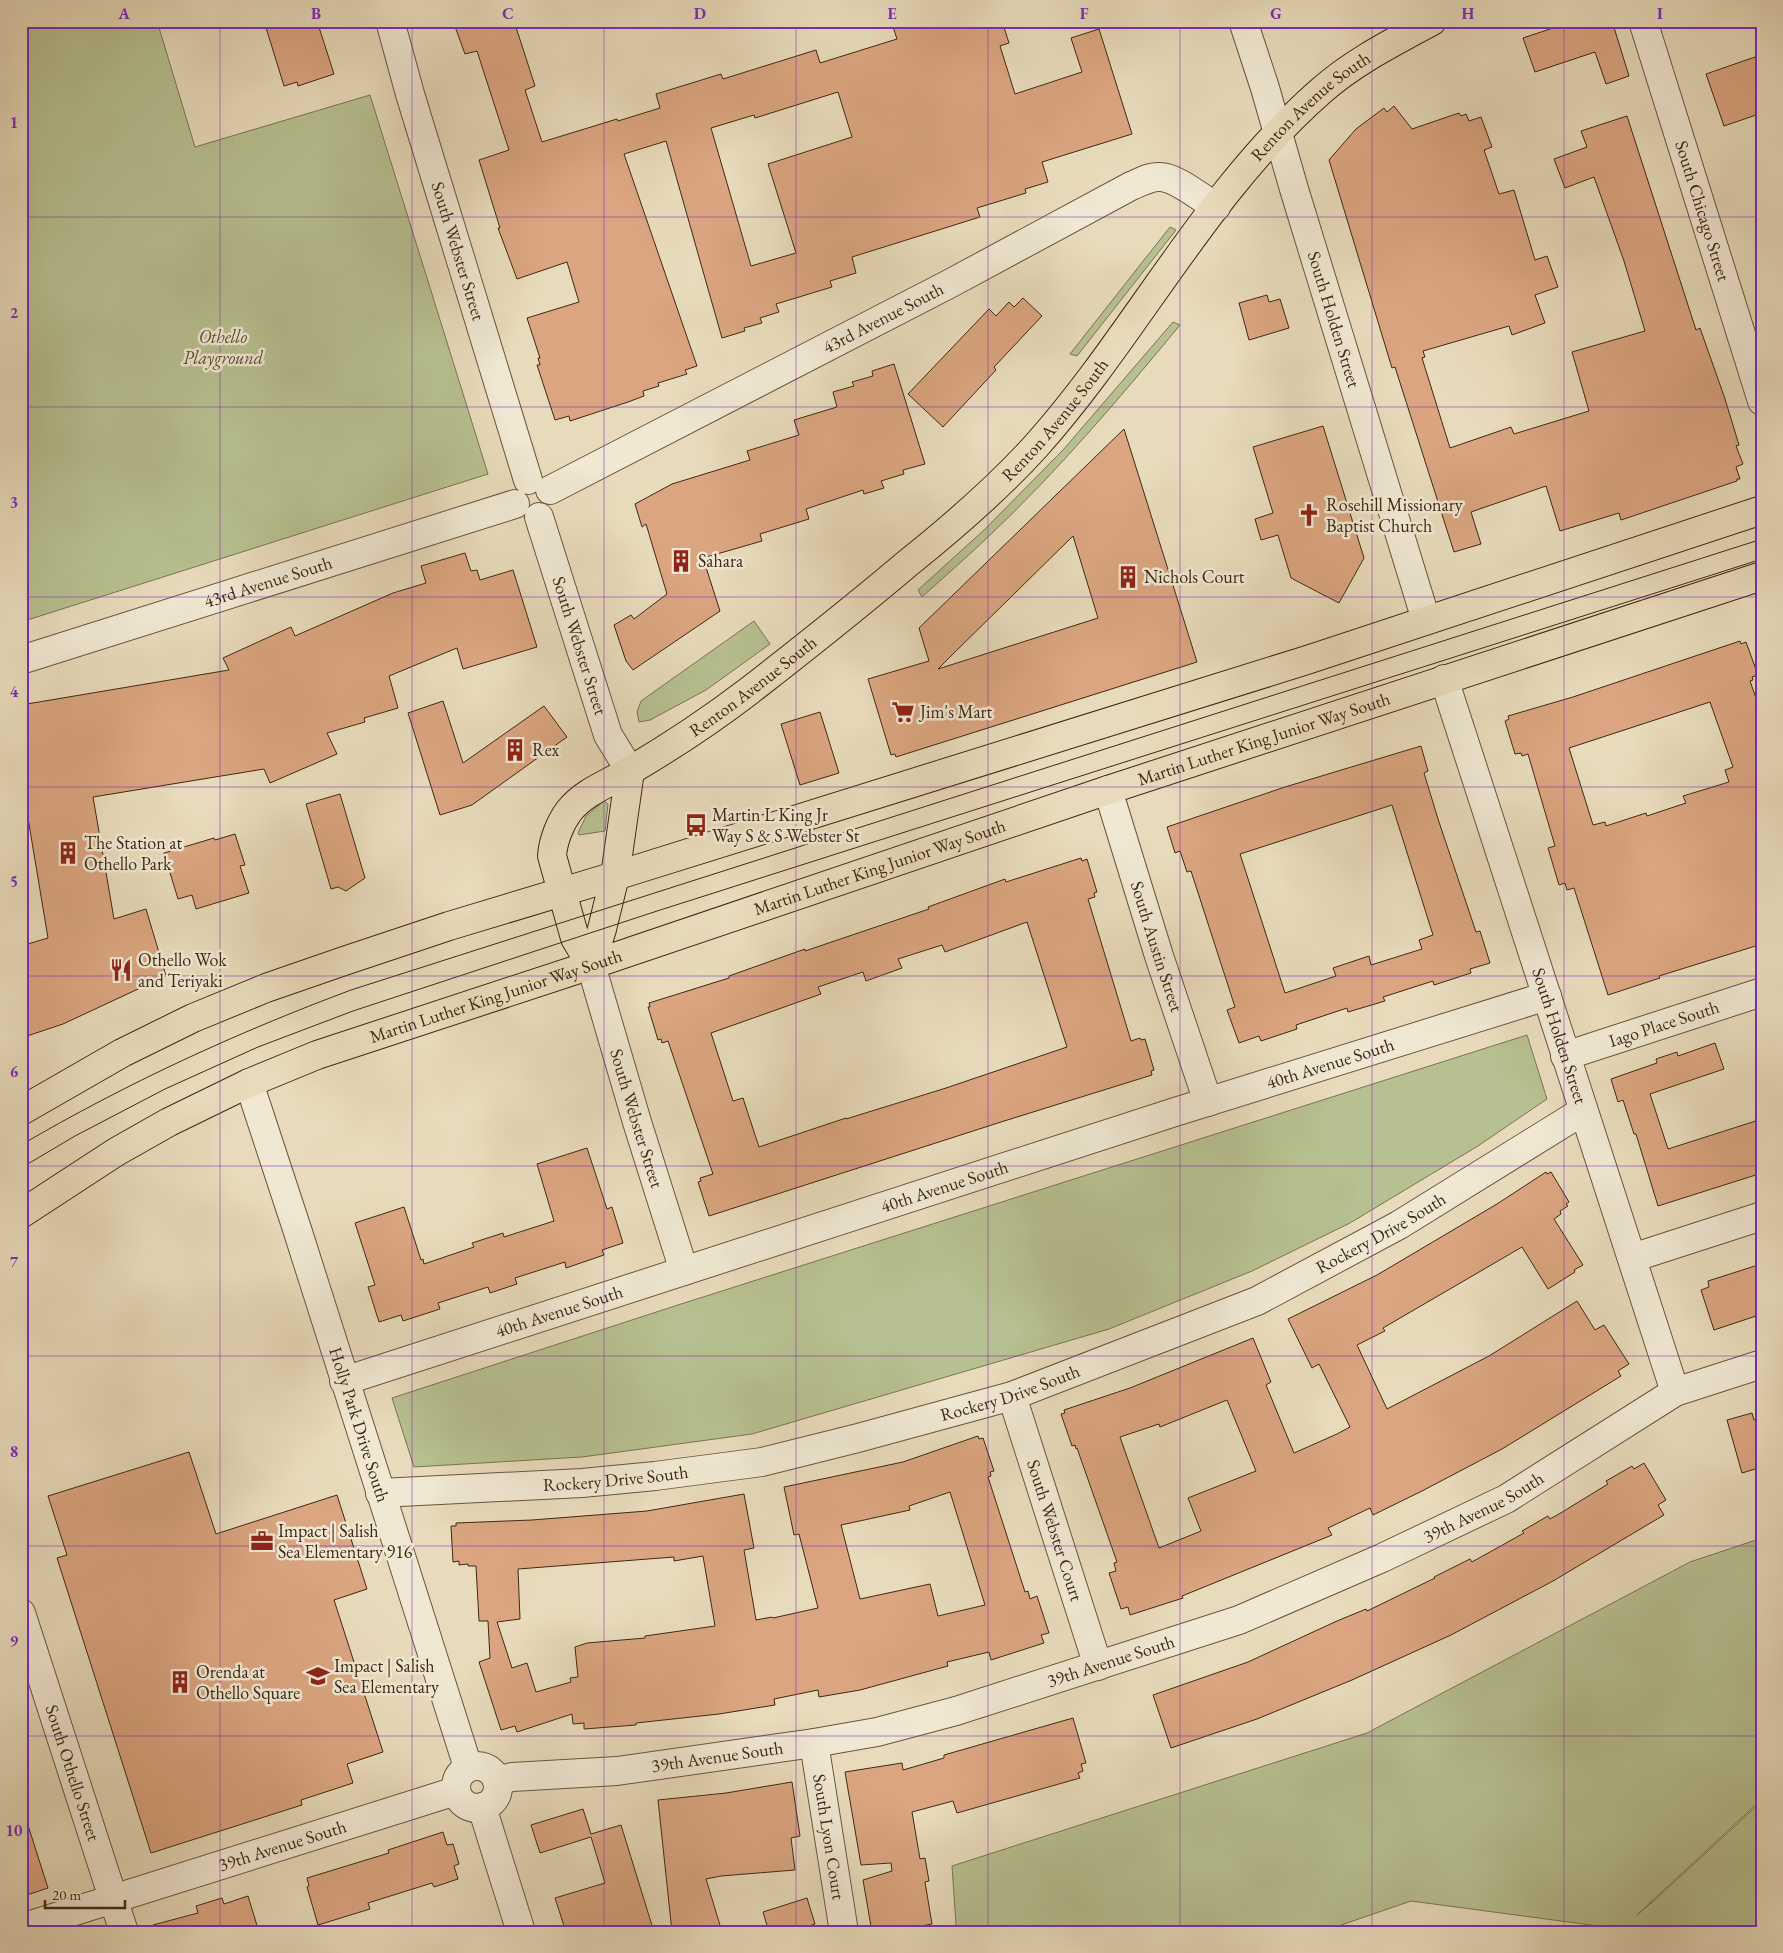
<svg xmlns="http://www.w3.org/2000/svg" width="1783" height="1953" viewBox="0 0 1783 1953" font-family="'EB Garamond',serif">
  <style>
    .green { fill: #b7c090; stroke: #7b7452 }
    .building { fill: #daa580; stroke: #3f2813; fill-rule: evenodd }
    .lines { fill: none; stroke-linecap: round; stroke-linejoin: round }
    .minor-casing { stroke: #69553d; stroke-width: 30 }
    .major-casing { stroke: #3f2813; stroke-width: 30 }
    .minor { stroke: #f0e8d3; stroke-width: 28 }
    .major { stroke: #e8dbbb; stroke-width: 28 }
    .tram { stroke: #3f2813; stroke-width: 1 }
    .grid { fill: none; stroke: #7b2cbf; stroke-width: 1; stroke-opacity: 0.55 }
    .labels { text-anchor: middle; stroke-width: 5; stroke-linejoin: round; paint-order: stroke }
    .street-label { font-size: 18px; fill: #3f2813; stroke: #f0e8d3 }
    .park-label { font-size: 18px; font-style: italic; fill: #5d4e32; stroke: #f0e8d3 }
    .poi-label { font-size: 18px; fill: #3f2813; stroke: #f0e8d3; text-anchor: start }
    .neatline { fill: none; stroke: #7b2cbf; stroke-width: 2 }
    .grid-label { font-size: 16px; text-anchor: middle; font-weight: bold; fill: #7b2cbf }
  </style>
  <rect width="100%" height="100%" fill="#e8dbbb"/>
  <filter id="stains"><feTurbulence type="fractalNoise" baseFrequency=".004" numOctaves="4"/><feColorMatrix values="0 0 0 0 .2 0 0 0 0 .09 0 0 0 0 .02 0 0 0 .5 -.17"/></filter>
  <radialGradient id="worn" r=".72"><stop offset=".6" stop-color="#630" stop-opacity="0"/><stop offset="1" stop-color="#630" stop-opacity=".3"/></radialGradient>
  <!-- green -->
  <path class="green" d="M21,21H157L195,147L370,95L488,474L21,622Z
    M1170,227L1176,230L1077,356L1070,354Z
    M1173,322L1180,325C1119,399 1057,472 987,538C966,558 944,577 922,597L918,590L984,530L1063,450Z
    M754,621L770,644L706,690L650,720L639,722L637,712L641,701Z
    M604,801L608,804L605,831L579,835L578,833L586,816Z
    M1527,1035L1547,1099L1478,1146L1350,1223L1252,1271L1109,1329L752,1434L582,1457L414,1467L392,1398L681,1304Z
    M1762,1538V1799L1637,1915L1657,1898L1762,1801V1932H1619L1621,1929L1411,1901L1321,1932H939L956,1925L952,1866L1367,1733L1690,1562Z"/>
  <!-- building -->
  <path class="building" d="M264,21H317L334,74L298,86L297,82L284,86Z
    M453,21H514L535,86L525,90L542,142L617,119L618,121L660,108L656,94L721,74L723,79L816,50L820,63L897,39L891,21H1002L1009,43L1000,46L1015,94L1082,72L1071,38L1099,29L1132,134L1042,162L1048,182L1025,189L1026,193L977,208L980,217L852,257L856,273L830,281L832,287L776,304L779,312L760,318L762,323L744,328L745,331L722,338L666,141L624,154L697,366L685,370L687,374L658,383L659,386L643,391L644,396L628,402L570,421L569,416L555,420L537,365H540L538,358H540L527,318L579,302L567,262L517,279L498,228H500L479,160L509,150L477,51L465,54ZM838,92L852,137L768,164L796,253L751,266L711,128L754,115L755,118Z
    M1574,21H1612L1629,76L1606,84L1595,52L1535,72L1523,38Z
    M1755,57L1762,78V113L1724,126L1706,74Z
    M1394,106L1412,129L1459,113L1461,116L1466,114L1469,121L1481,117L1492,147L1484,150L1499,194L1514,190L1535,260L1547,256L1558,287L1535,295L1545,323L1512,335L1509,326L1423,351L1425,357L1422,358L1450,448L1511,427L1514,434L1589,411L1572,352L1645,331L1624,261L1594,177L1565,188L1554,159L1587,147L1581,131L1627,116L1696,330L1700,328L1725,399L1739,445L1736,446L1743,464L1736,467L1740,479H1737V481L1621,520L1619,513L1560,531L1546,486L1471,512L1481,544L1454,552L1395,367L1392,368L1329,160L1356,129L1384,108L1387,112Z
    M1267,295L1269,302L1280,299L1289,328L1249,340L1239,303Z
    M1023,298L1042,316L994,367L996,370L943,427L908,394L989,309L996,316L1009,302L1014,307Z
    M894,364L925,464L903,470L904,474L881,481L884,488L864,494L863,490L806,509L809,519L760,534L762,541L703,558L720,611L633,670L626,661L614,625L631,615L634,619L667,594L646,524L642,527L635,504L672,484L750,460L747,451L799,435L794,420L837,407L833,392L854,386L852,382L873,376L872,371Z
    M1323,426L1364,558L1339,603L1291,578L1278,535L1261,540L1255,519L1273,513L1253,447Z
    M1124,429L1197,662L896,757L895,754L891,755L868,679L929,661L919,628ZM1073,536L1098,618L938,669L954,653Z
    M465,553L471,571L477,570L480,580L513,570L537,647L463,669L457,648L389,676L398,708L364,718L365,722L327,733L337,754L270,783L264,769L93,797L114,919L146,909L166,976L63,1024L21,1038V946L48,938L21,776V705L229,670L223,658L291,627L295,636L393,593L426,583L421,566Z
    M1740,641L1741,644L1746,642L1758,675L1752,677L1753,680L1750,681L1762,715V944L1659,976L1660,978L1608,995L1574,888L1567,890L1565,883L1559,885L1548,848L1555,846L1528,754L1522,756L1521,753L1515,754L1505,721L1509,719L1508,716L1573,697ZM1710,702L1733,767L1725,770L1729,782L1683,796L1686,803L1647,816L1646,813L1606,826L1605,822L1593,825L1569,748Z
    M443,701L463,763L544,706L567,737L472,805L440,815L408,713Z
    M820,712L839,773L800,785L781,724Z
    M1421,746L1428,771L1424,773L1438,819L1476,932L1480,931L1490,963L1470,969L1471,973L1434,985L1433,981L1383,997L1385,1001L1348,1012L1347,1008L1296,1025L1297,1029L1261,1041L1259,1036L1239,1043L1227,1010L1235,1007L1191,871L1187,872L1180,851L1175,853L1167,827L1285,787ZM1392,805L1433,935L1419,940L1422,949L1371,965L1369,956L1333,968L1336,976L1285,993L1240,854Z
    M340,794L365,878L346,891L338,887L331,889L306,804Z
    M235,834L245,865L240,866L249,893L196,909L192,895L178,899L164,853L214,838L215,840Z
    M1081,858L1082,861L1087,859L1097,892L1094,893L1095,897L1088,899L1131,1041L1140,1038L1141,1040L1145,1039L1154,1070L1151,1071L1152,1075L1001,1122L709,1216L698,1182L701,1181L700,1178L713,1174L668,1041L662,1043L661,1039L658,1040L648,1007H650L649,1003L729,978V976L805,949V951L929,909L928,907L1005,879L1006,882ZM1027,922L1067,1047L946,1088L846,1119V1118L759,1147L743,1098L733,1101L711,1033L821,994L818,987L863,972L866,981L902,968L898,959L942,945L945,952Z
    M1715,1043L1724,1069L1650,1094L1668,1149L1762,1119V1173L1658,1206L1636,1134H1634L1623,1100L1618,1102L1611,1079L1657,1063L1656,1059L1677,1052L1678,1056Z
    M587,1148L607,1209L612,1207L623,1243L602,1250L604,1255L566,1268L565,1262L515,1278L517,1284L490,1293L488,1287L438,1303L440,1309L403,1321L401,1315L379,1322L368,1287L375,1285L355,1223L404,1207L421,1260L423,1259L424,1264L474,1247L472,1243L503,1233L504,1237L554,1221L537,1164Z
    M1546,1172L1547,1174L1551,1172L1569,1202L1566,1204L1568,1206L1560,1211L1561,1214L1554,1219L1583,1265L1574,1270L1575,1272L1548,1289L1522,1247L1383,1328L1385,1331L1357,1345L1387,1409L1489,1356L1577,1301L1595,1330L1604,1325L1629,1364L1618,1371L1621,1376L1502,1449L1422,1491L1373,1515L1370,1508L1328,1528L1332,1535L1182,1596L1183,1598L1130,1615L1128,1607L1121,1609L1109,1573L1116,1571L1114,1563L1117,1562L1077,1448L1076,1449L1075,1445L1072,1446L1061,1414L1065,1413L1064,1410L1130,1388L1253,1338L1271,1382L1266,1385L1294,1453L1337,1434L1350,1427L1319,1364L1312,1368L1288,1319L1377,1275L1497,1204ZM1227,1400L1256,1471L1188,1498L1201,1531L1159,1548L1120,1437L1159,1424L1160,1427Z
    M1758,1265L1762,1277V1314L1714,1330L1701,1290L1709,1287L1708,1281Z
    M1752,1413L1754,1420L1762,1417V1467L1742,1473L1727,1420Z
    M978,1436L979,1439L983,1438L994,1471L990,1472L991,1476L988,1477L1025,1592L1028,1591L1030,1599L1037,1596L1049,1633L1041,1635L1044,1643L991,1660L989,1652L947,1662L948,1666L860,1690L819,1697L818,1690L774,1699L775,1705L719,1714L636,1723V1725L584,1729V1723L573,1724L572,1714L517,1732L515,1726L501,1730L479,1662L490,1658L488,1621H479L476,1566H468V1564L459,1565V1561L453,1562L451,1526H456V1523L532,1520L647,1511L744,1494L754,1548L744,1550L756,1620L772,1617L773,1618L818,1608L799,1534L794,1535L784,1487L903,1462ZM950,1492L985,1605L938,1616L930,1584L860,1599L841,1525L910,1510L909,1506ZM703,1556L715,1626L645,1636V1638L587,1643L575,1647L578,1677L570,1678L571,1682L536,1692L527,1663L512,1668L497,1622L520,1619L518,1569L674,1557V1561Z
    M189,1452L216,1534L337,1495L367,1589L334,1600L383,1752L347,1764L353,1783L301,1800L302,1805L151,1853L57,1558L67,1555L48,1496Z
    M1644,1463L1666,1500L1658,1505L1664,1515L1637,1531L1553,1581L1451,1635L1352,1680L1257,1719L1171,1748L1153,1695L1248,1662L1337,1621L1366,1609L1367,1611L1435,1578L1434,1577L1470,1559L1472,1562L1524,1533L1522,1531L1548,1516L1550,1519L1559,1514L1608,1484L1606,1481L1632,1466L1634,1469Z
    M1073,1718L1086,1763L1081,1764L1083,1771L1078,1773L1080,1778L957,1813L953,1801L912,1812L920,1859L925,1858L929,1881L925,1882L932,1924L890,1932H872L863,1880L892,1871L891,1863L861,1865L845,1772L902,1763L903,1770L944,1758V1755Z
    M792,1782L800,1836L791,1838L795,1870L721,1876L706,1879L722,1932H672L658,1800L726,1793Z
    M583,1809L591,1834L621,1825L654,1932H566L555,1898L605,1883L591,1837L540,1853L531,1825Z
    M26,1819L48,1888L21,1897V1820Z
    M443,1832L447,1845L453,1844L459,1864L454,1866L458,1879L434,1887L432,1883L368,1903L370,1909L318,1925L307,1887L309,1886L307,1878L389,1853L388,1850Z
    M248,1896L259,1932H154L153,1925L198,1913L196,1906L222,1898L224,1904Z
    M807,1898L815,1924L791,1932H769L763,1912Z"/>
  <g class="lines">
    <defs>
      <g id="minor">
        <path id="s1" d="M390,21L410,94L528,480"/>
        <path id="s2" d="M1243,21L1265,88L1294,189L1426,620"/>
        <path id="s3" d="M1643,21L1762,401"/>
        <path id="s4" d="M550,490L951,283L1131,186C1141,182 1150,176 1161,177C1177,178 1201,198 1216,207"/>
        <path id="s5" d="M539,517L608,735L630,771"/>
        <path id="s6" d="M21,660L515,504"/>
        <path id="s7" d="M1444,679L1675,1392"/>
        <path id="s8" d="M1108,790L1159,956L1208,1102"/>
        <path id="s9" d="M591,965L637,1122L684,1271"/>
        <path id="s10" d="M1565,1056L1762,992"/>
        <path id="s11" d="M249,1083L297,1229L468,1767"/>
        <path d="M1632,1258L1762,1216"/>
        <path id="s12" d="M344,1381L1175,1112L1547,996"/>
        <path id="s13" d="M1012,1396L1098,1666"/>
        <path id="s14" d="M380,1493L582,1483L655,1476L762,1462L858,1438L1012,1396L1257,1301L1399,1225L1583,1111"/>
        <path id="s15" d="M21,1613L124,1932"/>
        <path id="s16" d="M814,1743L844,1932"/>
        <circle cx="477" cy="1787" r="21"/>
        <path id="s17" d="M497,1781L512,1777L617,1771L814,1743L877,1732L956,1711L1239,1620L1382,1558L1506,1499L1675,1392L1762,1364"/>
        <path d="M482,1807L521,1932"/>
        <path id="s18" d="M21,1928L456,1791"/>
      </g>
      <g id="major">
        <path id="s19" d="M591,965L575,938L552,856C553,841 560,823 569,811C585,791 610,783 631,770C672,746 711,720 749,691C803,649 856,607 908,563C953,527 997,489 1036,446C1137,333 1206,191 1322,90C1355,61 1394,42 1432,21"/>
        <path d="M591,965L602,929L615,876L630,771"/>
        <path d="M21,1111L122,1053L193,1018L266,988L344,961L449,926L615,876L1307,660L1762,510"/>
        <path id="s20" d="M21,1214L116,1152L169,1122L249,1083L317,1055L591,965L1108,790L1762,576"/>
      </g>
    </defs>
    <!-- minor casing -->
    <use href="#minor" class="minor-casing"/>
    <!-- major casing -->
    <use href="#major" class="major-casing"/>
    <!-- minor -->
    <use href="#minor" class="minor"/>
    <!-- major -->
    <use href="#major" class="major"/>
    <!-- tram -->
    <path class="tram" d="M21,1145C127,1083 236,1033 351,990L1762,539
      M21,1168L75,1136L165,1089L258,1047L353,1011L654,912L1762,559"/>
  </g>
  <!-- grid -->
  <path class="grid" d="M220,21V1932M412,21V1932M604,21V1932M796,21V1932M988,21V1932M1180,21V1932M1372,21V1932M1564,21V1932M21,217H1762M21,407H1762M21,597H1762M21,787H1762M21,976H1762M21,1166H1762M21,1356H1762M21,1546H1762M21,1736H1762"/>
  <!-- icons -->
  <defs>
    <symbol id="church-bare" viewBox="-9 -9 18 18"><path d="M-1.2-6h2.4v3.5h3.3v2.4h-3.3V6h-2.4V-.1h-3.3v-2.4h3.3Z" fill="#8f2418" stroke="#f0e8d3" stroke-width="2.5" paint-order="stroke"/></symbol>
    <symbol id="building-bare" viewBox="-9 -9 18 18"><path d="M-4-6H4V6H1V3H-1V6H-4ZM-2.5-4.3h1.7v1.8h-1.7ZM.8-4.3h1.7v1.8H.8ZM-2.5-1h1.7V.8h-1.7ZM.8-1h1.7V.8H.8Z" fill="#8f2418" stroke="#f0e8d3" stroke-width="2.5" paint-order="stroke"/></symbol>
    <symbol id="supermarket-bare" viewBox="-9 -9 18 18"><path d="M-6-5.5h2.5l.6 2H6L4.5 2H-2.5L-4.4-4H-6ZM-1.5 3.2a1.3 1.3 0 1 0 .1 0ZM3 3.2a1.3 1.3 0 1 0 .1 0Z" fill="#8f2418" stroke="#f0e8d3" stroke-width="2.5" paint-order="stroke"/></symbol>
    <symbol id="bus-bare" viewBox="-9 -9 18 18"><path d="M-5-6H5V4H4V6H2V4H-2V6H-4V4H-5ZM-3.5-4V0h7V-4ZM-3.5 1.2v1.5H-2V1.2ZM2 1.2v1.5H3.5V1.2Z" fill="#8f2418" stroke="#f0e8d3" stroke-width="2.5" paint-order="stroke"/></symbol>
    <symbol id="restaurant-bare" viewBox="-9 -9 18 18"><path d="M-5-6h1v4h1v-4h1v4h1v-4h1v5L-1.5 .5V6h-2V.5L-5-1ZM5-6V6H3V1.5H1.5Q1.5-4 5-6Z" fill="#8f2418" stroke="#f0e8d3" stroke-width="2.5" paint-order="stroke"/></symbol>
    <symbol id="office-bare" viewBox="-9 -9 18 18"><path d="M-6-3h4V-5.5h4V-3h4V5H-6ZM-1-4.5V-3h2v-1.5ZM-6 0V1H6V0Z" fill="#8f2418" stroke="#f0e8d3" stroke-width="2.5" paint-order="stroke"/></symbol>
    <symbol id="school-bare" viewBox="-9 -9 18 18"><path d="M0-5L7-2L0 1L-7-2ZM-4 1L0 2.5L4 1V4Q0 6-4 4Z" fill="#8f2418" stroke="#f0e8d3" stroke-width="2.5" paint-order="stroke"/></symbol>
  </defs>
  <g fill-rule="evenodd">
    <use href="#church-bare" x="1293" y="499" width="32" height="32"/>
    <use href="#building-bare" x="665" y="545" width="32" height="32"/>
    <use href="#building-bare" x="1112" y="561" width="32" height="32"/>
    <use href="#supermarket-bare" x="887" y="696" width="32" height="32"/>
    <use href="#building-bare" x="499" y="734" width="32" height="32"/>
    <use href="#bus-bare" x="680" y="809" width="32" height="32"/>
    <use href="#building-bare" x="52" y="837" width="32" height="32"/>
    <use href="#restaurant-bare" x="105" y="954" width="32" height="32"/>
    <use href="#office-bare" x="246" y="1525" width="32" height="32"/>
    <use href="#school-bare" x="302" y="1660" width="32" height="32"/>
    <use href="#building-bare" x="164" y="1666" width="32" height="32"/>
  </g>
  <g class="labels">
    <!-- street labels -->
    <g class="street-label">
      <text dy="6" stroke="none"><textPath href="#s19" startOffset="1198">Renton Avenue South</textPath></text>
      <text dy="6" stroke="none"><textPath href="#s3" startOffset="199">South Chicago Street</textPath></text>
      <text dy="6" stroke="none"><textPath href="#s1" startOffset="240">South Webster Street</textPath></text>
      <text dy="6" stroke="none"><textPath href="#s4" startOffset="375">43rd Avenue South</textPath></text>
      <text dy="6" stroke="none"><textPath href="#s2" startOffset="312">South Holden Street</textPath></text>
      <text dy="6" stroke="none"><textPath href="#s19" startOffset="792">Renton Avenue South</textPath></text>
      <text dy="6" stroke="none"><textPath href="#s6" startOffset="259">43rd Avenue South</textPath></text>
      <text dy="6" stroke="none"><textPath href="#s5" startOffset="135">South Webster Street</textPath></text>
      <text dy="6" stroke="none"><textPath href="#s19" startOffset="388">Renton Avenue South</textPath></text>
      <text dy="6" stroke="none"><textPath href="#s20" startOffset="1335">Martin Luther King Junior Way South</textPath></text>
      <text dy="6" stroke="none"><textPath href="#s20" startOffset="930">Martin Luther King Junior Way South</textPath></text>
      <text dy="6" stroke="none"><textPath href="#s8" startOffset="164">South Austin Street</textPath></text>
      <text dy="6" stroke="none"><textPath href="#s20" startOffset="525">Martin Luther King Junior Way South</textPath></text>
      <text dy="6" stroke="none"><textPath href="#s10" startOffset="104">Iago Place South</textPath></text>
      <text dy="6" stroke="none"><textPath href="#s7" startOffset="375">South Holden Street</textPath></text>
      <text dy="6" stroke="none"><textPath href="#s12" startOffset="1036">40th Avenue South</textPath></text>
      <text dy="6" stroke="none"><textPath href="#s9" startOffset="160">South Webster Street</textPath></text>
      <text dy="6" stroke="none"><textPath href="#s12" startOffset="631">40th Avenue South</textPath></text>
      <text dy="6" stroke="none"><textPath href="#s14" startOffset="1046">Rockery Drive South</textPath></text>
      <text dy="6" stroke="none"><textPath href="#s12" startOffset="226">40th Avenue South</textPath></text>
      <text dy="6" stroke="none"><textPath href="#s14" startOffset="641">Rockery Drive South</textPath></text>
      <text dy="6" stroke="none"><textPath href="#s11" startOffset="359">Holly Park Drive South</textPath></text>
      <text dy="6" stroke="none"><textPath href="#s14" startOffset="236">Rockery Drive South</textPath></text>
      <text dy="6" stroke="none"><textPath href="#s17" startOffset="1032">39th Avenue South</textPath></text>
      <text dy="6" stroke="none"><textPath href="#s13" startOffset="141">South Webster Court</textPath></text>
      <text dy="6" stroke="none"><textPath href="#s17" startOffset="628">39th Avenue South</textPath></text>
      <text dy="6" stroke="none"><textPath href="#s17" startOffset="222">39th Avenue South</textPath></text>
      <text dy="6" stroke="none"><textPath href="#s15" startOffset="168">South Othello Street</textPath></text>
      <text dy="6" stroke="none"><textPath href="#s16" startOffset="95">South Lyon Court</textPath></text>
      <text dy="6" stroke="none"><textPath href="#s18" startOffset="274">39th Avenue South</textPath></text>
    </g>
    <!-- park labels -->
    <g class="park-label">
      <text x="223" y="343">Othello<tspan x="223" dy="21">Playground</tspan></text>
    </g>
    <!-- poi labels -->
    <g class="poi-label">
      <text x="1326" y="511">Rosehill Missionary<tspan x="1326" dy="21">Baptist Church</tspan></text>
      <text x="698" y="567">Sahara</text>
      <text x="1144" y="583">Nichols Court</text>
      <text x="920" y="718">Jim's Mart</text>
      <text x="532" y="756">Rex</text>
      <text x="712" y="821">Martin L King Jr<tspan x="712" dy="21">Way S &amp; S Webster St</tspan></text>
      <text x="84" y="849">The Station at<tspan x="84" dy="21">Othello Park</tspan></text>
      <text x="138" y="966">Othello Wok<tspan x="138" dy="21">and Teriyaki</tspan></text>
      <text x="278" y="1537">Impact | Salish<tspan x="278" dy="21">Sea Elementary 916</tspan></text>
      <text x="334" y="1672">Impact | Salish<tspan x="334" dy="21">Sea Elementary</tspan></text>
      <text x="196" y="1678">Orenda at<tspan x="196" dy="21">Othello Square</tspan></text>
    </g>
  </g>
  <!-- margin -->
  <rect width="1783" height="1953" fill="none" stroke="#e8dbbb" stroke-width="55"/>
  <!-- scale -->
  <path d="M45 1900v8h80v-8" fill="none" stroke="#3f2813" stroke-width="2.5"/>
  <text x="52" y="1900" font-size="15" fill="#3f2813" stroke="#f0e8d3" stroke-width="4" paint-order="stroke">20 m</text>
  <rect x="28" y="28" width="1728" height="1898" class="neatline"/>
  <g class="grid-label">
    <text x="124" y="19">A</text>
    <text x="316" y="19">B</text>
    <text x="508" y="19">C</text>
    <text x="700" y="19">D</text>
    <text x="892" y="19">E</text>
    <text x="1084" y="19">F</text>
    <text x="1276" y="19">G</text>
    <text x="1468" y="19">H</text>
    <text x="1660" y="19">I</text>
    <text x="14" y="128">1</text>
    <text x="14" y="318">2</text>
    <text x="14" y="508">3</text>
    <text x="14" y="697">4</text>
    <text x="14" y="887">5</text>
    <text x="14" y="1077">6</text>
    <text x="14" y="1267">7</text>
    <text x="14" y="1457">8</text>
    <text x="14" y="1646">9</text>
    <text x="14" y="1836">10</text>
  </g>
  <rect width="100%" height="100%" filter="url(#stains)"/>
  <rect width="100%" height="100%" fill="url(#worn)"/>
</svg>
